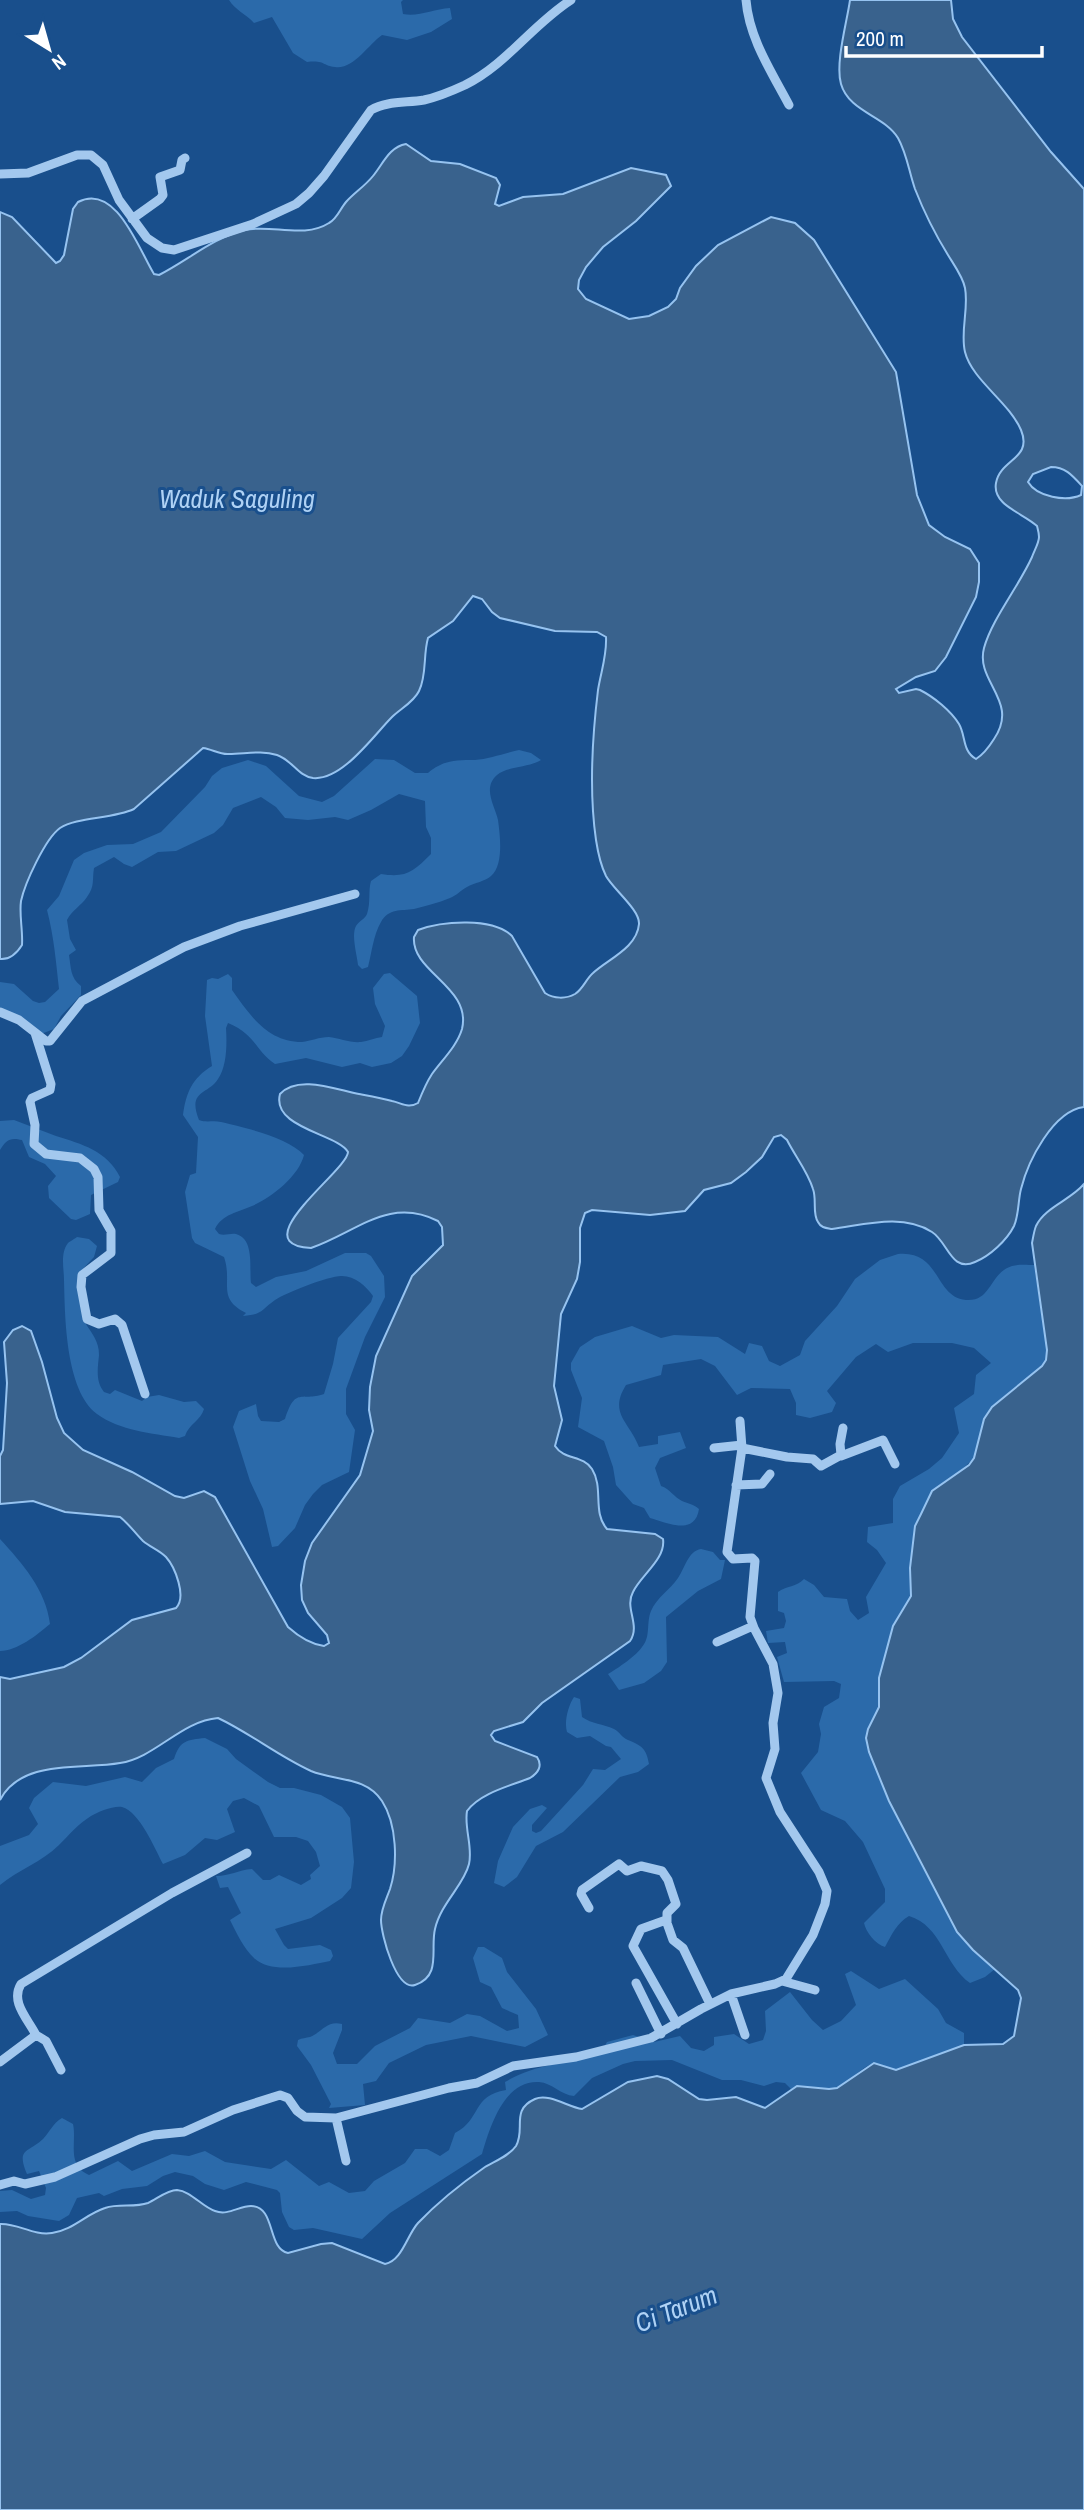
<svg xmlns="http://www.w3.org/2000/svg" width="1084" height="2510" viewBox="0 0 1084 2510" font-family="'Archivo Narrow',sans-serif">
  <style>
    .green { fill: #2b6aaa }
    .water { fill: #39628d; stroke: #96c3f0; stroke-width: 2; fill-rule: evenodd }
    .lines { fill: none; stroke-linecap: round; stroke-linejoin: round }
    .minor { stroke: #a3c8ee; stroke-width: 9 }
    .labels { text-anchor: middle; stroke-width: 6; stroke-linejoin: round; paint-order: stroke }
    .water-label { font-size: 26px; font-style: italic; fill: #afd2f5; stroke: #194f8c }
  </style>
  <rect width="100%" height="100%" fill="#194f8c"/>
  <!-- green -->
  <path class="green" d="M229,0H403L401,2L403,14C419,17 433,9 450,8L452,19L431,32L407,40L382,35C368,45 353,70 335,67C322,66 326,60 307,62L293,53L272,17L254,23C246,14 235,10 229,0Z
    M519,750L531,753L541,760C528,768 507,766 497,775C482,788 495,806 498,820C500,835 504,865 491,876C486,881 474,883 467,887C461,890 456,896 450,898C438,903 425,906 414,909C401,911 389,908 381,922C373,936 372,952 368,967L362,969L358,965C357,955 351,935 356,926C359,921 365,919 367,914C371,902 368,891 371,881L381,874C406,878 413,872 431,854V838L426,827L425,801L399,794L371,810L348,820L335,817L308,820L285,818L276,807L261,797L233,808L223,825L214,833L176,851L158,852L132,867L124,864L114,857L94,868C92,880 95,886 87,897C81,906 72,910 67,920L70,939L76,950L69,955C71,967 70,978 81,986V995L61,1016L54,1029L41,1034L0,1008V982L14,984L33,1001L39,1003L45,1002L59,989C56,962 54,937 47,910L59,896L74,860L84,853L107,845L133,844L161,832L205,787L212,776L222,768L248,760L266,766L299,796L322,802L334,796L375,759L394,760L415,773H428C443,760 456,760 475,760C489,759 505,753 519,750Z
    M390,973L417,996L420,1023L409,1046L402,1056L391,1063L372,1067L360,1063L342,1067L306,1058L275,1064C254,1049 256,1035 228,1023L226,1028C227,1044 227,1066 218,1079C208,1095 187,1090 199,1120C207,1123 213,1120 221,1122C243,1127 289,1138 304,1155C299,1176 271,1198 252,1206C239,1212 222,1214 215,1229L219,1234C225,1236 230,1233 236,1234C255,1239 249,1269 251,1283L256,1287L276,1277L306,1271L345,1253H366L371,1256L384,1276L385,1297L365,1337L346,1389V1414L355,1430L349,1472L322,1485L313,1494L305,1505L295,1528L278,1546L272,1547L263,1509L250,1481L233,1427L239,1411L256,1404L258,1416L261,1421L279,1422L285,1419C296,1386 300,1402 324,1394L333,1364L338,1338L371,1302L373,1296C366,1286 355,1276 342,1276C331,1275 285,1293 275,1300C261,1310 262,1315 243,1316L246,1313C216,1298 233,1283 224,1257L195,1243L192,1238L185,1192L190,1175L196,1173L198,1137L183,1115C186,1093 192,1078 212,1066L205,1016L207,980L212,978L218,979L228,974L232,978V990C250,1015 267,1042 302,1042C311,1041 319,1037 329,1037C339,1038 350,1043 361,1042C368,1041 375,1038 382,1037L385,1026L375,1004L373,988L384,974Z
    M14,1120C28,1125 42,1131 56,1136C82,1144 107,1151 120,1177L118,1182L91,1195L90,1214L76,1220L71,1219L49,1198L48,1186L56,1176L45,1164L29,1157L22,1140C10,1137 6,1140 0,1150V1121Z
    M77,1237L89,1239L97,1246L94,1257L78,1274C80,1287 81,1313 86,1324C92,1334 99,1341 99,1355C98,1367 95,1381 104,1392L110,1394L115,1390L142,1401L147,1397L159,1395L184,1402L196,1401L204,1409C201,1420 189,1424 185,1436L179,1438C152,1433 120,1431 97,1414C65,1390 65,1315 64,1280C64,1269 60,1253 68,1243C69,1242 76,1238 77,1237Z
    M898,1254C941,1250 934,1297 966,1300C992,1302 989,1273 1012,1266C1019,1264 1028,1265 1034,1265L1047,1350L1046,1360L1042,1366L1002,1398L979,1443L974,1458L959,1472L910,1568L911,1596L898,1617L879,1678V1707L868,1729L869,1752L906,1836L957,1932L995,1969L985,1977L970,1983C944,1965 942,1926 909,1916C897,1923 892,1934 885,1947C875,1944 866,1932 864,1923L885,1902V1889L863,1842L845,1821L821,1810L801,1773L818,1752L821,1734L819,1724L824,1707L839,1698L841,1684L834,1681L784,1682L777,1657L787,1653L785,1642L768,1643L766,1631L784,1628L786,1621L784,1613L778,1611V1592C786,1586 797,1587 804,1579L814,1585L824,1597L847,1599L850,1611L858,1620L869,1613L866,1597L886,1563L877,1550L867,1542L868,1527L893,1523V1499L900,1486L929,1469L942,1458L959,1433L954,1408L974,1394L976,1375L991,1363L974,1348L952,1343H913L888,1352L876,1344L856,1357L827,1391L836,1403L832,1412L810,1418L796,1415V1403L790,1389L751,1388L737,1395L715,1366L701,1359L663,1365L661,1375L626,1385C608,1414 630,1422 639,1447L658,1444V1436L680,1432L686,1448L660,1458L655,1468L661,1486C670,1489 674,1497 682,1501C689,1504 693,1504 699,1509C695,1536 667,1523 650,1518L644,1508L633,1504L616,1485L613,1467L604,1441L578,1427L582,1398L571,1370V1363L580,1347L595,1337L632,1326L661,1338L674,1335L718,1337L745,1354L749,1343L762,1346L769,1361L780,1366L800,1355L805,1341L837,1306L855,1279L880,1260Z
    M0,1539C22,1563 46,1590 50,1624C37,1635 17,1651 0,1651Z
    M701,1549L713,1552L720,1560H725L721,1579L698,1591L666,1617L667,1662L661,1671L644,1683L619,1690L608,1674C617,1669 637,1655 642,1647C651,1637 646,1623 651,1611C657,1597 670,1590 678,1578C685,1568 688,1551 701,1549Z
    M574,1697L580,1699L582,1717C592,1724 603,1724 614,1729C620,1732 622,1738 628,1740C642,1746 646,1748 649,1764L638,1772L620,1777L563,1832L536,1846L517,1877L504,1887L494,1883L498,1861L513,1827L530,1809L542,1805L547,1808L532,1825V1831L536,1833L541,1831L583,1785L593,1769L605,1770L621,1759L611,1747L606,1746L590,1736L577,1738L567,1732C564,1722 568,1706 574,1697Z
    M205,1738L227,1749L236,1759L268,1782L280,1788H294L321,1795L342,1807L350,1818L354,1862L351,1888L342,1898L311,1918L275,1929L284,1945L288,1949L320,1945L331,1950L333,1956L330,1961C309,1965 272,1975 254,1958C244,1949 236,1932 230,1920L241,1913L228,1887L220,1888L216,1876C230,1876 238,1870 252,1869L263,1880H270L279,1875L301,1885L311,1879L310,1875L320,1866L316,1852L308,1841L296,1837H274L259,1806L244,1798L233,1801L227,1809L235,1832L217,1840L205,1838L185,1855L163,1864C155,1849 140,1812 122,1807C115,1805 97,1812 91,1816C78,1824 69,1835 59,1845C42,1862 18,1870 0,1885V1846L29,1835L38,1824L29,1808L34,1798L53,1782L86,1786L125,1777L142,1782L156,1768L174,1759C180,1740 187,1740 205,1738Z
    M478,1947H484L502,1958L507,1972L536,2009L548,2035L525,2047L471,2036L426,2045L389,2063L376,2081L363,2084L365,2105L329,2108L331,2104L311,2065L297,2046L298,2040C302,2038 306,2038 310,2037C322,2032 327,2020 342,2024V2030L333,2053L337,2064H357L375,2046L410,2028L418,2018L450,2023L467,2014L480,2016L507,2031L519,2028L518,2015L502,2008L491,1987L480,1982L473,1958Z
    M851,1971L879,1989L905,1979L938,2009L946,2023L964,2033V2045L896,2070L874,2063C859,2068 850,2083 836,2088C821,2093 806,2082 791,2089L785,2083L776,2082L764,2086L741,2080H722L672,2060L635,2061L623,2064L592,2078L574,2096C561,2095 552,2083 539,2082C504,2080 490,2127 482,2154L390,2213L362,2239L313,2228L294,2230L289,2227L282,2212L280,2193L277,2190L246,2182L224,2190L205,2184L193,2176L175,2172L163,2176L147,2186L122,2189L104,2196L99,2193L77,2198L69,2215L59,2221L28,2216L17,2211L0,2212V2191L12,2190L31,2199L45,2195L46,2188L39,2171L27,2174C16,2148 28,2153 43,2139C50,2132 52,2124 62,2118L73,2124C77,2142 66,2165 89,2175L118,2161L132,2171L172,2154L189,2156L205,2151L225,2162L271,2169L286,2160L319,2186L329,2182L349,2193L365,2191L374,2181L405,2163L415,2149H427L440,2156L449,2150L455,2133C482,2119 471,2096 506,2090L505,2082C533,2065 568,2062 600,2054L607,2042L633,2035L654,2042L680,2036L691,2048L704,2051L714,2045V2037L734,2034L749,2044L763,2040L766,2031L765,2011L790,1992L812,2020L823,2030L841,2021L856,2005L845,1974Z"/>
  <!-- water -->
  <path class="water" d="M850,0H951L953,19L962,37L1051,152L1084,189V1107C1053,1111 1028,1161 1021,1189C1018,1200 1019,1215 1014,1226C1007,1240 990,1256 975,1262C951,1273 948,1242 932,1232C902,1213 864,1225 832,1229C826,1228 821,1228 818,1222C812,1213 817,1200 813,1189C808,1172 795,1156 787,1140L781,1135L774,1137L762,1157L746,1172L731,1183L704,1190L685,1211L650,1215L592,1210L585,1213L580,1228V1262L577,1279L561,1314L554,1386L562,1420L555,1446C564,1460 583,1455 592,1469C604,1488 592,1512 607,1529L655,1534L663,1539C666,1559 641,1575 633,1592C624,1608 641,1625 630,1641L542,1703L523,1722L494,1731L491,1735L495,1741L537,1757C543,1766 538,1773 530,1778C510,1786 480,1793 467,1811C464,1828 473,1847 469,1864C464,1885 441,1903 435,1929C430,1949 442,1976 415,1985C396,1991 381,1934 381,1920C381,1909 386,1900 390,1889C398,1864 397,1824 382,1801C366,1776 335,1781 311,1771C278,1756 250,1733 218,1718C181,1721 155,1758 120,1763C82,1770 22,1758 0,1800V1677L10,1679L64,1667L81,1658L132,1620L176,1608C187,1597 175,1567 166,1557C159,1550 150,1547 143,1541C135,1533 129,1524 120,1517L65,1512L33,1501L0,1504V1456L3,1450L7,1383L4,1342L13,1330L22,1326L31,1331L42,1362L57,1418L64,1433L83,1450L132,1472L175,1496L184,1498L204,1491L215,1497L288,1627C298,1636 310,1644 324,1646L329,1643L327,1635L308,1613L302,1600L301,1585L305,1561L312,1543L360,1475L373,1431L369,1410L370,1387L376,1356L412,1276L443,1245L442,1227L438,1221C389,1196 357,1232 311,1248C241,1245 348,1170 348,1152C338,1134 271,1128 280,1094C298,1074 337,1090 359,1094C370,1096 382,1098 392,1101C402,1103 408,1109 418,1103C422,1093 426,1083 432,1074C442,1060 457,1046 462,1029C472,987 411,972 414,937L418,930C442,921 493,917 512,936L545,993C554,999 566,999 575,994C583,989 586,979 593,973C608,959 637,948 639,924C640,910 613,889 606,876C600,864 598,853 596,840C589,792 592,739 598,690C601,671 607,656 606,637L597,632L555,631L500,618L492,612L482,599L473,596L453,621L428,638C423,655 427,675 419,691C414,702 400,709 392,717C374,735 342,781 313,778C298,776 292,760 277,755C261,750 245,754 229,754C220,755 212,749 203,748L134,809C113,819 77,817 60,828C45,839 25,883 21,901C19,915 23,930 22,945C17,953 10,960 0,959V212L12,217L56,263L60,261L64,255L73,209L78,202C116,182 139,250 154,274L159,275C187,261 214,237 245,230C271,224 304,239 329,223C337,219 340,209 346,202C354,193 365,186 373,176C383,164 389,147 406,144L431,161L460,164L496,178L500,185L495,204L499,206L523,197L563,194L631,168L666,175L671,186L636,221L603,247L586,267L579,280L578,289L586,299L629,319L649,316L668,307L676,299L680,288L696,266L718,245L771,217L795,223L814,240L896,372L917,495L929,525L945,537L970,549L979,563V582L976,597L946,657L935,671L916,677L896,689L899,693L916,689L920,690C934,697 951,711 959,724C966,736 962,751 976,759C984,754 989,747 994,739C1020,701 975,682 984,648C992,619 1019,586 1032,557C1034,551 1039,543 1039,537C1039,533 1038,530 1037,526C1023,513 992,505 996,483C1000,459 1033,459 1021,430C1009,402 972,380 965,352C960,331 969,309 965,288C963,277 954,265 948,255C935,234 924,212 915,189C909,172 907,154 898,138C885,116 849,112 841,84C835,63 847,22 850,0ZM1051,467C1065,467 1072,475 1082,486L1081,495C1066,502 1037,497 1028,482L1033,474Z
    M1084,1184V2510H0V2224C18,2223 33,2236 52,2233C73,2230 86,2214 105,2208C119,2203 134,2208 148,2203C157,2199 167,2190 177,2190C191,2191 202,2207 215,2211C228,2216 239,2206 251,2206C276,2206 267,2249 288,2253L321,2244L332,2243L385,2264C402,2261 407,2235 418,2223C437,2203 462,2183 485,2167C495,2161 509,2156 516,2146C526,2129 510,2110 535,2099C549,2093 568,2107 582,2109L628,2082L657,2076L668,2079L699,2099L707,2100L736,2097L765,2108L797,2086L829,2089L837,2088L874,2063L896,2070L964,2045L1003,2044L1014,2036L1021,1998L1018,1990L973,1950L957,1932L889,1801L869,1752L866,1738L868,1729L879,1707V1678L893,1626L911,1596L910,1568L915,1526L921,1514L932,1491L969,1465L974,1458L984,1419L992,1407L1042,1366L1046,1360L1047,1350L1032,1243C1033,1238 1034,1231 1036,1226C1045,1207 1071,1200 1084,1184Z"/>
  <g class="lines">
    <!-- minor -->
    <path class="minor" d="M746,0C749,38 771,71 789,105
      M0,174L28,173L77,155H91L103,165L119,200L147,238L162,248L174,250L253,224L296,204L309,193L324,176L371,110C386,101 406,103 424,100C438,97 452,91 465,85C507,64 532,25 571,0
      M132,219L160,199L163,195L160,177L180,170L182,160L185,158
      M0,1012L19,1020L46,1041H50L82,1001L184,947L240,926L355,894
      M35,1033L51,1084L50,1090L32,1098L30,1102L35,1125L34,1144L46,1154L80,1158L94,1169L98,1177L99,1210L111,1231V1253L82,1275L81,1287L87,1319L99,1324L115,1319L122,1325L145,1394
      M714,1448L742,1445
      M742,1448L787,1457L813,1459L821,1466L841,1455L840,1444L843,1428
      M841,1456L883,1440L895,1464
      M736,1485L762,1484L770,1474
      M717,1642L753,1626
      M589,1908L581,1894L582,1890L619,1864L627,1871L641,1866L662,1871L668,1880L676,1904L667,1913V1923L673,1940L683,1948L710,2004
      M666,1920L641,1929L633,1946L677,2024
      M782,1981L815,1990
      M636,1983L661,2034
      M731,1994L745,2035
      M36,2035L46,2041L61,2070
      M0,2062L36,2035C28,2019 10,2002 21,1984L172,1893L247,1853
      M336,2118L346,2161
      M0,2185L14,2181L25,2184L55,2177L140,2139L154,2135L184,2132L233,2110L280,2095L288,2098L297,2111L305,2117L336,2118L449,2088L477,2083L513,2066L576,2057L651,2038L701,2009L731,1994L775,1984L786,1979L813,1935L825,1904L827,1891L819,1872L780,1812L766,1778L775,1749L773,1723L778,1693L773,1664L754,1628L750,1617L755,1561L752,1558L733,1559L727,1552L742,1448L740,1421"/>
  </g>
  <g class="labels">
    <!-- water labels -->
    <g class="water-label">
      <text x="237" y="508">Waduk Saguling</text>
      <text transform="translate(676 2309) rotate(-21)" y="9">Ci Tarum</text>
    </g>
  </g>
  <!-- north arrow -->
  <g transform="translate(49 49) rotate(143)" stroke="#194f8c" stroke-width="5" paint-order="stroke">
  <path d="M0-5L12 26L0 18L-12 26Z" fill="#ffffff"/>
  <text y="-10" font-size="19" font-weight="bold" text-anchor="middle" fill="#ffffff">N</text>
  </g>
  <!-- scale -->
  <path d="M846 46v10h196v-10" fill="none" stroke="#ffffff" stroke-width="3.5"/>
  <text x="856" y="46" font-size="21" fill="#ffffff" stroke="#194f8c" stroke-width="5" paint-order="stroke">200 m</text>
</svg>
